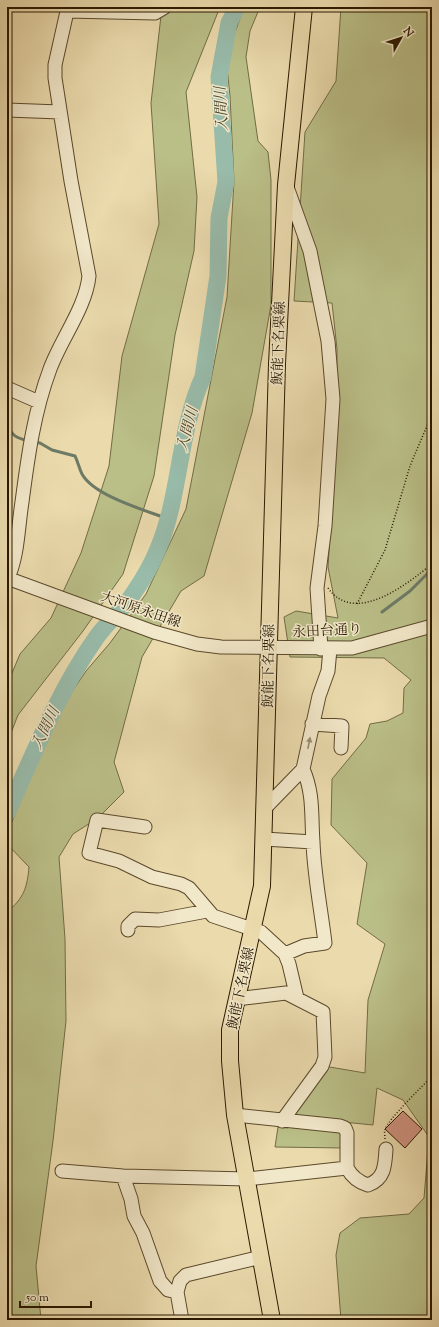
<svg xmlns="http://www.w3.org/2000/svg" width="439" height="1327" viewBox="0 0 439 1327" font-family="'Sorts Mill Goudy','Noto Serif JP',serif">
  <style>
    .green { fill: #babe87; stroke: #726c44 }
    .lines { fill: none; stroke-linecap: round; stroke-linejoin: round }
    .stream { stroke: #6c7a66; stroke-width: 3 }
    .river { stroke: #98bbaa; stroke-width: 17 }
    .building { fill: #d29482; stroke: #2b1900 }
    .minor-casing { stroke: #5b492b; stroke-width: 15 }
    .major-casing { stroke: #2b1900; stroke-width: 18 }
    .path { stroke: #2b1900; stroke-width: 1.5; stroke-dasharray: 1 2; stroke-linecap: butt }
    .minor { stroke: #f1e7c9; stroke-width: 13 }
    .major { stroke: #eadaac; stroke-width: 16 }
    .oneway { fill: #988a6f }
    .labels { text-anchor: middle; stroke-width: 3; stroke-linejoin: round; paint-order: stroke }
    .street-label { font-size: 14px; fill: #2b1900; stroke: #f1e7c9 }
    .water-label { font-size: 15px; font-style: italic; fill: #4c4a33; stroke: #f1e7c9 }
  </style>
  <rect width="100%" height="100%" fill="#eadaac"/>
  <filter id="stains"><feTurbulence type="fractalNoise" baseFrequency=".005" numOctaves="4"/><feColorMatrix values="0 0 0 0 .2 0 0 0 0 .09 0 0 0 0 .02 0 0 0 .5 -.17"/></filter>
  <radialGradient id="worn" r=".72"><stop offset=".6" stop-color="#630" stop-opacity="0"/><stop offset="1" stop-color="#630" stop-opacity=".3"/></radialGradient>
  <!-- green -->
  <path class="green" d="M162,7H220L186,92L197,197L194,251L175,335L154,476L123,574L83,631L18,715L7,743V685L20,654L51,618L81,553L109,466L122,356L159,224L151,103Z
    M244,7H260L250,31L246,57L258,141L268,152L271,180V305L252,413L204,576L181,591L142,657L114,762L124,792L98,818L73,834L59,857L65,939L66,1021L53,1141L36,1266L41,1320H7V912C24,898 27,888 29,867L7,844V834L53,720L86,671L110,643L146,594L186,509L227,297L234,181L230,96L226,58Z
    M341,7H432V1320H341L336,1255L340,1233L360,1218L409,1214L424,1198L429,1137L403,1100L377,1088L373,1125L343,1122V1148L275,1147L278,1127L288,1128L289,1115L324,1066L365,1073L368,1000L385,944L357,924L367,863L331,825L332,779L366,738L370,724L387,721L403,713L404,688L411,680L384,658L290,657L284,617L296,611L338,618L328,567L336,438L337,349L332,303L294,301L305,132L336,81Z"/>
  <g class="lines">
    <!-- stream -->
    <path class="stream" d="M7,424C12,436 16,438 29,441
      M34,442L40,443L52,450L75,456C78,462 79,468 82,474C94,496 145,510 168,519
      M382,612L410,591L432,569
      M7,801L11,803"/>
    <!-- river -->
    <path class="river" d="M7,813C34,753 58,692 96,638C107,622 123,610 133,594C142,581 152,564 158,549C181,494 178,432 203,377L218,276L219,218L226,182L219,77L229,23L237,7"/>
  </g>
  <!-- building -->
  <path class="building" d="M403,1111L422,1129L405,1148L385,1129Z"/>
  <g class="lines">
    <defs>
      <path id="minor" d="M67,11L155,13L165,7
        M7,110L60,112
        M287,187L310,251L328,341L333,399L325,526L317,588L321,649
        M7,388L39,402
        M7,578L154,632L197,644L221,647L352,648L432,626
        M7,580C18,557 18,527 22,502C28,456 34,412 50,369C61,339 86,307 89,276L71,181L55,78V65L68,7
        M312,724L342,726L341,748
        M265,808L303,769L319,696L328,671L330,649
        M145,827L97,820L89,853L119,861L152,877L181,884L189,888L213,916L261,932L285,954L289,964L297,998
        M264,839L313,842
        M128,930V926L135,919L159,920L207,911
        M285,954L304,946L325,943C321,909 314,875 313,842C311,816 314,794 303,769
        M236,999L286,993L323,1012L325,1057L322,1066L282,1121
        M347,1168C352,1177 358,1182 368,1185C385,1179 385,1165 386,1149
        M62,1171L123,1176L247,1179L347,1168V1133L345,1128L340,1126L235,1115
        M123,1176L131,1199L134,1216L143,1233L160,1281L168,1290L177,1292L180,1281L186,1275L261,1257
        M177,1292L182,1320"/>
      <path id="major" d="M272,1320L235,1115L230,1061V1030L262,886L277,364L286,185L304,7"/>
    </defs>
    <!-- minor casing -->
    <use href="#minor" class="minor-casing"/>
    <!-- major casing -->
    <use href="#major" class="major-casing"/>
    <!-- path -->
    <path class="path" d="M328,588C355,626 407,584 432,564
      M357,604L385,550L410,466L432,414
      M385,1139C385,1136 384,1132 385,1130C387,1120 423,1086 432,1076"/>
    <!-- minor -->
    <use href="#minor" class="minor"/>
    <!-- major -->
    <use href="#major" class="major"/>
  </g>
  <!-- one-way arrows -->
  <defs><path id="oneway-solid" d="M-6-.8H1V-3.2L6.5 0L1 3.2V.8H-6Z"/></defs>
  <use class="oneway" href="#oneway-solid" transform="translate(309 743) rotate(-79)"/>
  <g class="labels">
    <!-- street labels -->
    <g class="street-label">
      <text transform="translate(278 343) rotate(-88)" y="5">飯能下名栗線</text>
      <text transform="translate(141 609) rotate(19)" y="5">大河原永田線</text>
      <text transform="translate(327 630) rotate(-3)" y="5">永田台通り</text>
      <text transform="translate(268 666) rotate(-89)" y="5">飯能下名栗線</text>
      <text transform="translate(240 988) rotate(-78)" y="5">飯能下名栗線</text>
    </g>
    <!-- water labels -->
    <g class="water-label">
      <text transform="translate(221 109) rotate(-93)" y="5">入間川</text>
      <text transform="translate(187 429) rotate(-75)" y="5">入間川</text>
      <text transform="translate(45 728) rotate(-64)" y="5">入間川</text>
    </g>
  </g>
  <!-- margin -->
  <rect width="439" height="1327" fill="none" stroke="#eadaac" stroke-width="24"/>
  <rect x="8" y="8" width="423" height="1311" fill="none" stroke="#2b1900" stroke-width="2"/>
  <rect x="12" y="12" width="415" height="1303" fill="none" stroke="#2b1900"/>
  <!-- north arrow -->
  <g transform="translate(401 38) rotate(51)" stroke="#f1e7c9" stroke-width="3" paint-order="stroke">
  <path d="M0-3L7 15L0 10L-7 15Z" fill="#2b1900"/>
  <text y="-6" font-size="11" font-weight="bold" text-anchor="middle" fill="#2b1900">N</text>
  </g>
  <!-- scale -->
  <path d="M20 1301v6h71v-6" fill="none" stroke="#2b1900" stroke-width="2"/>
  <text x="26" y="1301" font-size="12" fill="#2b1900" stroke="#f1e7c9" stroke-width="3" paint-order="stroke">50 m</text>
  <rect width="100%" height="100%" filter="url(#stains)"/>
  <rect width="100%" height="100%" fill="url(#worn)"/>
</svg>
